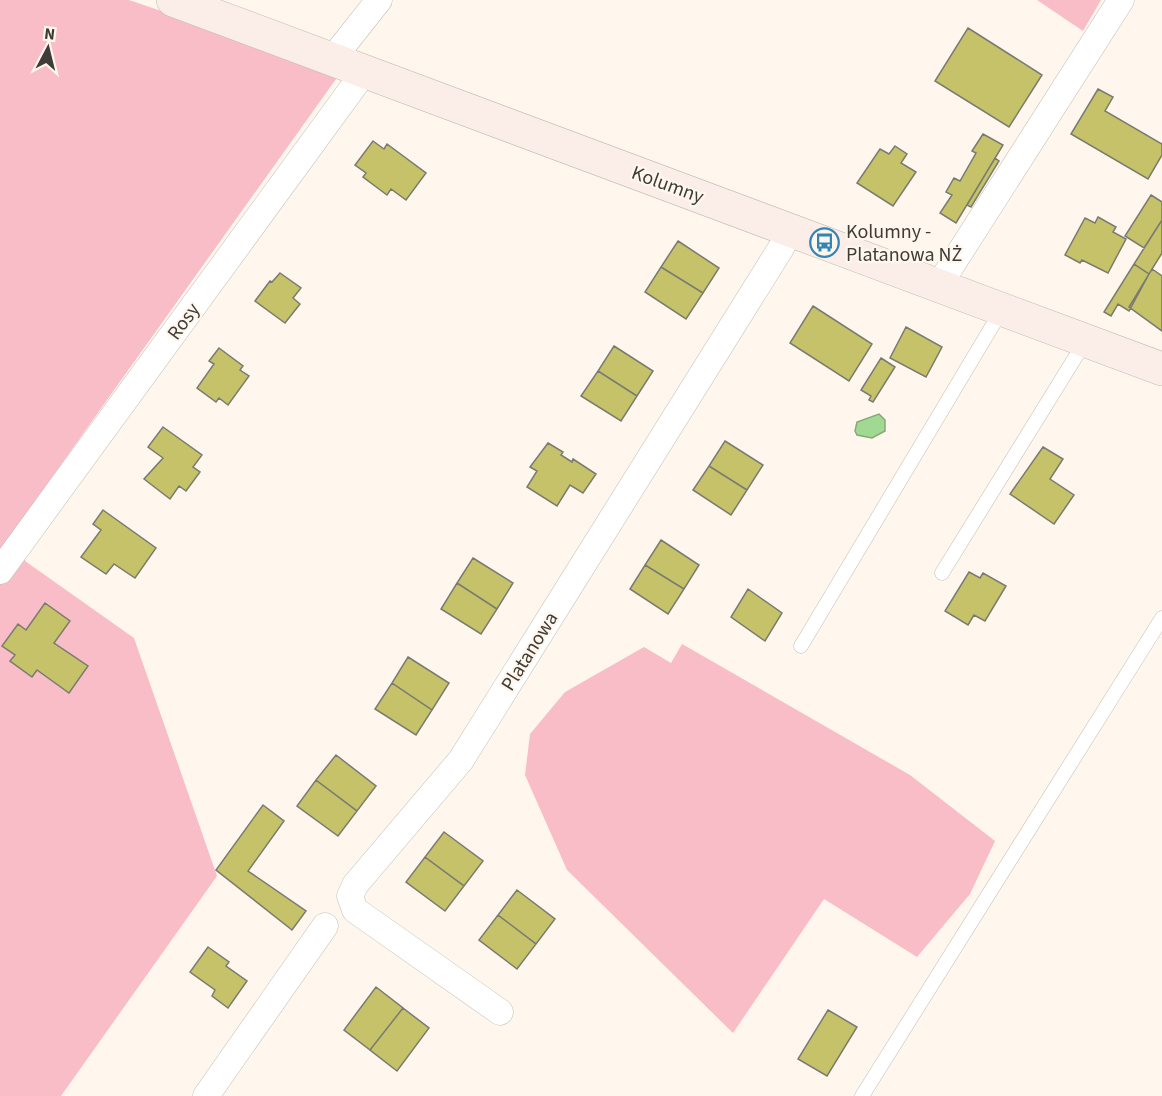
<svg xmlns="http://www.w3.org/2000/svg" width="1162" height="1096" viewBox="0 0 1162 1096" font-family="'Source Sans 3',sans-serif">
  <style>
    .green { fill: #f8bdc7 }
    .water { fill: #a1d993; stroke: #84aa78; stroke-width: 1.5 }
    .building { fill: #c6c26a; stroke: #7a7a70; stroke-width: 1.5 }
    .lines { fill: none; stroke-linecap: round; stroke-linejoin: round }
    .lane-casing { stroke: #c3bcb3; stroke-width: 15 }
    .street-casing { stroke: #c3bcb3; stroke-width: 27 }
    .secondary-casing { stroke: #c3bcb3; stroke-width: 34 }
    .lane { stroke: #fff; stroke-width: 14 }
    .street { stroke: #fff; stroke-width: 26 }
    .secondary { stroke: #fbeee9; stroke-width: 33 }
    .labels { text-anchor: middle; stroke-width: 4.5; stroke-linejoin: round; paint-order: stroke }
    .street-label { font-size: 20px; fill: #3f3c38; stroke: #fff7ed }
    .poi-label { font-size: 20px; fill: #3f3c38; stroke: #fff7ed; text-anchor: start }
  </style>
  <rect width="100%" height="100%" fill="#fff7ed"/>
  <!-- green -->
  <path class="green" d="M0,0H129L341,72L32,505L25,561L134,638L217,876L61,1096H0Z
    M1037,0H1101L1083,31Z
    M682,644L910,775L995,841L970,894L917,957L824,899L733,1033L567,870L525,775L530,734L565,692L644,647L671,663Z"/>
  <!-- water -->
  <path class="water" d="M879,414L885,420V431L872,438L857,435L855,431L857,422Z"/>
  <!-- building -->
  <path class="building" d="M968,28L1042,75L1009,127L935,81Z
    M1098,89L1113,97L1105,111L1162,144V155L1148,179L1071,134Z
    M983,134L1003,145L956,223L940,213L952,195L946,192L954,178L960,181L976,153L972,151Z
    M373,141L384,149L387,144L426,173L406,200L391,189L387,195L363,177L366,173L355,165Z
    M895,146L907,154L901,163L916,172L893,206L857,183L880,149L889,154Z
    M995,158L999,161L971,207L967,205Z
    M1151,195L1162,202V220L1144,248L1125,236Z
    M1098,217L1116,227L1113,232L1126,239L1108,273L1082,260L1080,263L1065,255L1085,218L1095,223Z
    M1162,220V253L1149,274L1134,264Z
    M678,241L719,268L703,293L661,267Z
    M1134,264L1149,274L1129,311L1118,304L1111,316L1104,312Z
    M661,267L703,293L686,319L645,292Z
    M1152,269L1162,276V331L1129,307Z
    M280,273L301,288L293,298L300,304L285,323L255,301L270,281L272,282Z
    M813,306L872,344L849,381L790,343Z
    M906,327L942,347L926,377L890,358Z
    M614,346L653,371L637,396L598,371Z
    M219,348L243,366L240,370L249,376L228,405L219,398L216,402L197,388L214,364L209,361Z
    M881,358L895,367L873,402L869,400L871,396L861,390Z
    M598,371L637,396L621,421L581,396Z
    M163,427L202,455L193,467L200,472L186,491L179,486L170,499L144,479L163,458L148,447Z
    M725,441L763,465L747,490L709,466Z
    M548,443L563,452L561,455L572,462L573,459L596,474L583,493L570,485L557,506L527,487L537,471L530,467Z
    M1043,447L1063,459L1050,479L1074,495L1054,524L1010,494Z
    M709,466L747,490L731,515L693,490Z
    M103,510L156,548L135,578L114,564L106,574L81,557L101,530L93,524Z
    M661,540L699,565L684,589L645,565Z
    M473,558L513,583L497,609L457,583Z
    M645,565L684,589L668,614L630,589Z
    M969,572L980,578L983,573L1006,586L985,621L974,615L968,625L945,611Z
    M457,583L497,609L481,634L441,609Z
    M748,589L782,613L765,641L731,617Z
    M45,603L70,621L54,643L88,666L69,693L37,670L32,677L10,661L15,655L2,646L18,624L26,630Z
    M408,657L449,683L432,710L392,683Z
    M392,683L432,710L416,735L375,709Z
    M336,755L376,786L357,811L316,780Z
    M316,780L357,811L338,836L297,806Z
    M263,805L284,821L248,871L306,911L292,930L216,870Z
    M444,832L483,861L464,886L425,857Z
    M425,857L464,886L445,911L406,882Z
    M517,890L555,919L536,944L498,915Z
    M498,915L536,944L517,969L479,940Z
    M208,947L229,962L226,966L247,981L228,1008L212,996L215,990L190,972Z
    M376,987L403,1008L370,1050L344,1030Z
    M403,1008L429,1028L397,1071L370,1050Z
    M828,1010L857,1027L827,1076L798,1059Z"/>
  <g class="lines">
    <defs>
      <path id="lane" d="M942,573L1086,340
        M801,646L1003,308
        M862,1096L1162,618"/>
      <path id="street" d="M336,61L341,48L379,0
        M939,285L1121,0
        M0,571L365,71
        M500,1012L355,910L350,896L355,885L461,760L781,248L790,229
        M206,1096L325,926"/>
      <path id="secondary" d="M173,0L1162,369"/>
    </defs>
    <!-- lane casing -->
    <use href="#lane" class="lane-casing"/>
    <!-- street casing -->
    <use href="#street" class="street-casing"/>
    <!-- secondary casing -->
    <use href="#secondary" class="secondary-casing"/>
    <!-- lane -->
    <use href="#lane" class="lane"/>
    <!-- street -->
    <use href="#street" class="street"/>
    <!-- secondary -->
    <use href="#secondary" class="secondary"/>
  </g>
  <!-- icons -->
  <defs>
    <symbol id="bus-ring" viewBox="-11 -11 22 22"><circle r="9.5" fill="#fff7ed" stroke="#3385b6" stroke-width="1.5"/><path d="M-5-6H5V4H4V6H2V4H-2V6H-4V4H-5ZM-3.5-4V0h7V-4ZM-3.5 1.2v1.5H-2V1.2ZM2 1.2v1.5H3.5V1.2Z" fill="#3385b6"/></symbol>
  </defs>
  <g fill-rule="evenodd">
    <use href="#bus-ring" x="808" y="226" width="33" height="33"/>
  </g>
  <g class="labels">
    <!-- street labels -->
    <g class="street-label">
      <text transform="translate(668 184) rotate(20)" y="7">Kolumny</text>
      <text transform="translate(183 321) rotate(-54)" y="7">Rosy</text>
      <text transform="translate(529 651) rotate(-58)" y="7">Platanowa</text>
    </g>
    <!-- poi labels -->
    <g class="poi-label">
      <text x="846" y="238">Kolumny -<tspan x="846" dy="23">Platanowa NŻ</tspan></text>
    </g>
  </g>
  <!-- north arrow -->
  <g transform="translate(48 48) rotate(7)" stroke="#fff7ed" stroke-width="4.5" paint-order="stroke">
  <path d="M0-4.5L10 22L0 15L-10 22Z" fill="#3f3c38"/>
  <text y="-9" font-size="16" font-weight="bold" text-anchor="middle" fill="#3f3c38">N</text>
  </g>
</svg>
